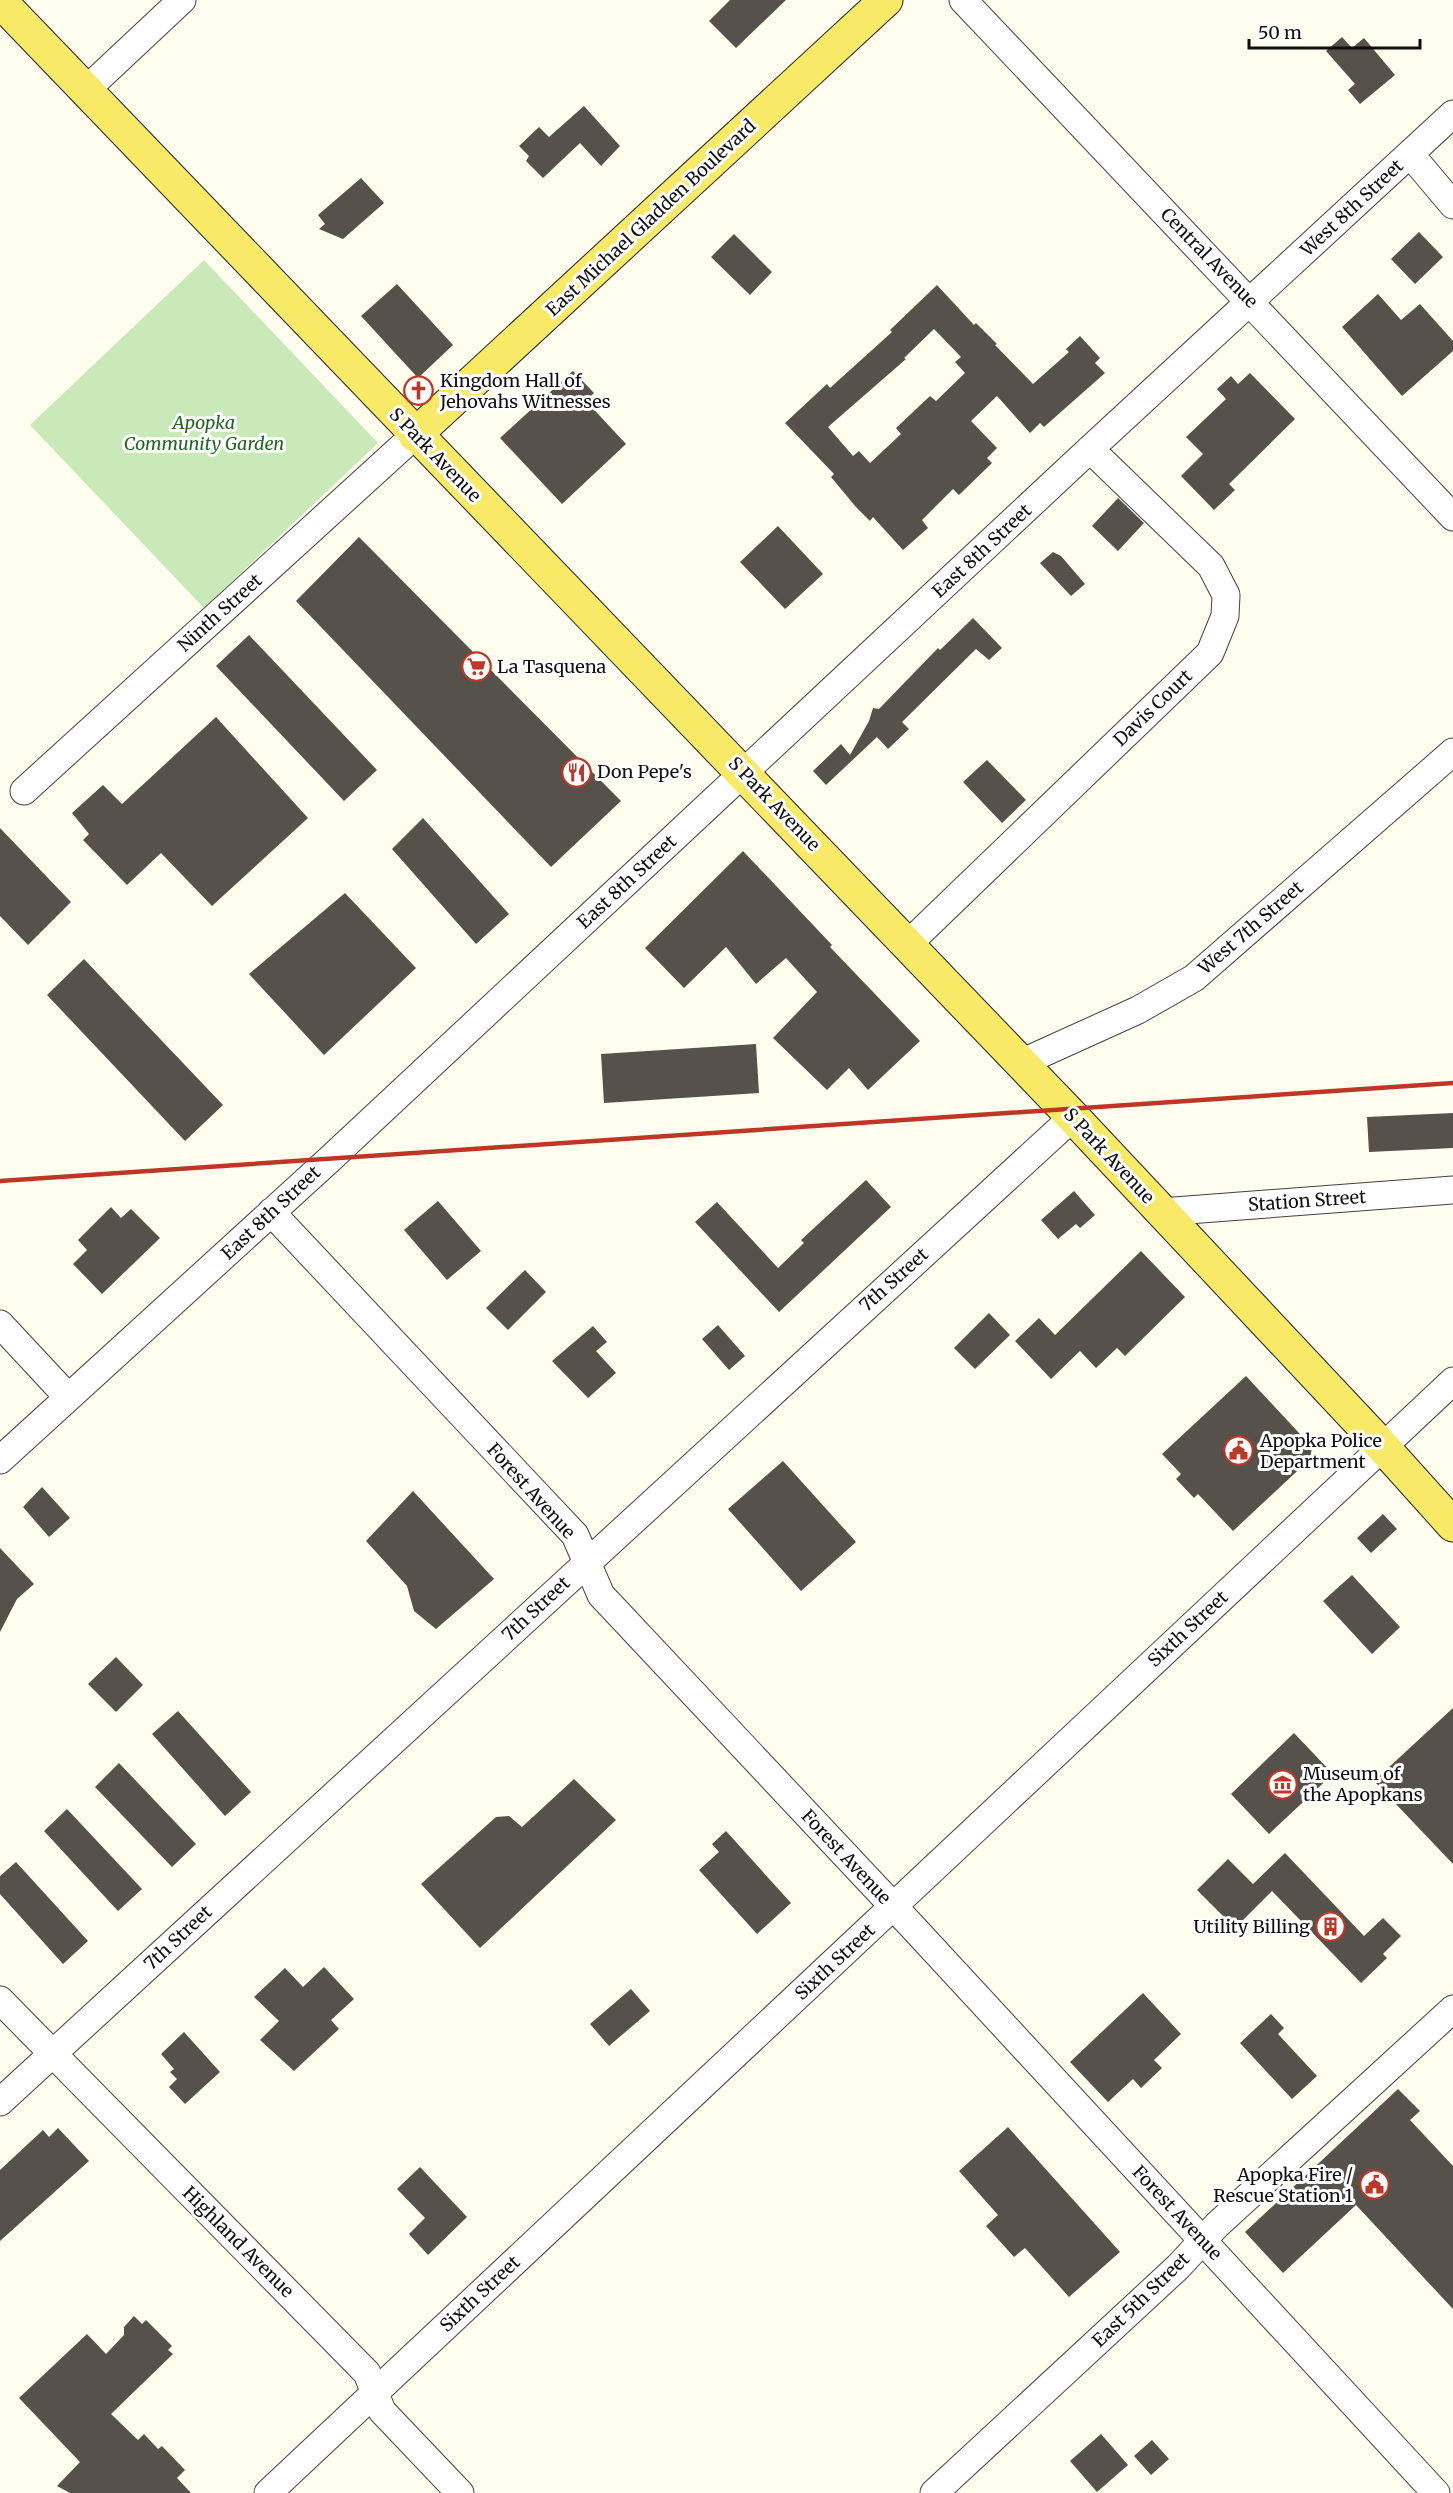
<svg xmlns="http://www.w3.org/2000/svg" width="1453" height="2493" viewBox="0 0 1453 2493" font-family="Merriweather,serif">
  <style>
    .green { fill: #cae9b8 }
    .building { fill: #56514a; fill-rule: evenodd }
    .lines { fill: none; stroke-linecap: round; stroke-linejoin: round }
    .minor-casing { stroke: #414141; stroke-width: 29 }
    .major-casing { stroke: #1f1f1f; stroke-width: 35 }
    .minor { stroke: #fff; stroke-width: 27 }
    .major { stroke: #f8ea66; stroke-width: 33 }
    .rail { stroke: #bd3626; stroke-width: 4.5 }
    .labels { text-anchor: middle; stroke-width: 6; stroke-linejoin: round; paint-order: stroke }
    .street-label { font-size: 18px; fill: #0e0e0e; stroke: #fff }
    .poi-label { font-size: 18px; fill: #0e0e0e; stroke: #fff; text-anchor: start }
    .park-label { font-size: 18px; font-style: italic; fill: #22651e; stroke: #fff }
  </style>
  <rect width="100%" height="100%" fill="#fffeee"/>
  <!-- green -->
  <path class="green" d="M204,260L378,443L204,608L30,425Z"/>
  <!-- building -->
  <path class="building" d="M730,0H786L736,48L709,21Z
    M1342,37L1352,48L1364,38L1395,75L1360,104L1348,90L1355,84L1326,51Z
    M584,106L620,146L601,166L580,143L543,178L526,161L529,156L519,146L539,127L549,137Z
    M361,178L384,203L343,239L319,229L325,224L318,215Z
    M1419,232L1443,257L1415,284L1391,259Z
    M734,234L772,272L750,295L711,257Z
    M397,284L453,345L418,378L361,316Z
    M937,285L974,325L976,323L997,344L995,345L1033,384L1069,352L1066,349L1080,336L1100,358L1095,363L1105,373L1044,427L1040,423L1030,433L997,396L971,421L997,448L987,458L992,463L959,495L953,489L922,520L928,528L903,550L873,517L870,521L856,507L831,477L834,474L785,423L827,384L830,388L892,332L890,330ZM934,329L961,357L955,362L965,373L936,401L930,396L896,428L901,434L870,463L859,451L853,456L828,427L906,359L904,358Z
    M1378,294L1401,320L1420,304L1453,341V351L1402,396L1342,327Z
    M573,371L594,393L586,401L626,444L562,504L500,438Z
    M1250,373L1295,419L1229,484L1235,490L1214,510L1181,476L1203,454L1186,437L1226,399L1217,389L1231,376L1238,384Z
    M1118,498L1144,523L1118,551L1092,526Z
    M778,526L823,574L785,609L740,562Z
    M359,537L621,801L551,867L296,601Z
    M1053,552L1061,556L1085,584L1071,596L1040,563Z
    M973,618L1002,648L989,660L976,649L902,722L909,729L888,749L877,737L826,785L813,771L841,744L850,755L869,721L873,708L879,709L938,648L940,650Z
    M249,635L377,770L344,801L216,666Z
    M216,717L308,818L212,906L161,853L127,885L83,840L89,834L72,813L103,785L122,804Z
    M987,760L1026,800L1002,823L963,782Z
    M423,818L509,914L476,944L392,849Z
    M0,828L71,902L28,945L0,916Z
    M743,851L832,945L830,947L920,1041L868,1090L849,1068L827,1090L773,1038L817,992L786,958L756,984L726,947L684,988L645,948Z
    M345,893L416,968L324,1055L249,974Z
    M84,959L223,1105L185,1141L47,995Z
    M756,1044L759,1093L604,1103L601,1054Z
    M1453,1113V1148L1369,1152L1367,1117Z
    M866,1180L891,1207L779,1312L695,1222L717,1202L778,1268L804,1243L801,1240Z
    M1074,1191L1095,1215L1080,1228L1076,1224L1058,1239L1041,1220Z
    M438,1201L481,1251L447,1280L404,1230Z
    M111,1207L121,1218L131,1209L160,1238L102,1294L73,1264L87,1250L78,1240Z
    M1141,1251L1185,1297L1125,1356L1117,1348L1096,1368L1080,1351L1051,1379L1015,1341L1039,1318L1055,1335Z
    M525,1270L546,1292L508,1330L486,1308Z
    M989,1313L1010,1335L975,1369L954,1348Z
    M718,1325L745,1356L729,1370L702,1339Z
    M593,1326L607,1342L596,1351L616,1373L588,1398L552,1361Z
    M1246,1376L1312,1447L1310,1459L1233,1531L1198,1494L1194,1498L1176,1479L1181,1474L1162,1454Z
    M783,1461L856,1542L801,1591L728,1509Z
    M42,1487L70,1518L49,1537L23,1507Z
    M413,1491L494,1579L436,1629L414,1611L407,1586L366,1541Z
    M1383,1514L1397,1529L1371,1553L1357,1538Z
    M0,1548L34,1584L17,1599L0,1632Z
    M1352,1575L1400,1627L1372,1654L1323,1601Z
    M116,1657L143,1685L116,1712L88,1684Z
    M1453,1708V1864L1374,1781Z
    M178,1711L251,1792L225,1816L152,1734Z
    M1294,1733L1333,1774L1269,1834L1231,1794Z
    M119,1763L196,1844L172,1867L95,1787Z
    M574,1779L616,1820L480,1948L421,1884L496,1817L509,1816L522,1827Z
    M67,1809L142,1889L118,1911L44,1831Z
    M726,1831L791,1903L757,1934L699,1870L719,1852L712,1844Z
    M1285,1853L1364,1936L1383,1918L1401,1936L1383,1954L1387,1958L1361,1983L1272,1891L1235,1928L1197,1890L1228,1859L1253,1884Z
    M16,1862L88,1941L63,1964L0,1894V1876Z
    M324,1967L354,1999L331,2020L339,2029L294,2071L260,2040L279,2021L254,1997L285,1968L303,1987Z
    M631,1989L650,2011L609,2046L590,2024Z
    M1143,1993L1181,2034L1154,2060L1162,2068L1141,2088L1133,2079L1108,2102L1070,2062Z
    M1271,2014L1284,2028L1278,2034L1317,2076L1292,2099L1240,2043Z
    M184,2032L220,2072L185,2104L169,2087L177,2079L170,2072L174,2069L161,2054Z
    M1398,2089L1420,2111L1410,2120L1453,2166V2309L1356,2205L1283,2273L1245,2232Z
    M1008,2127L1120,2252L1069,2297L1025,2248L1014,2257L986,2226L998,2215L959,2171Z
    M58,2128L89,2161L0,2241V2170L43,2130L49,2137Z
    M420,2167L467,2217L428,2255L409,2234L425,2218L397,2189Z
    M134,2316L142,2324L146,2320L172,2346L168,2350L173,2354L111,2414L138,2440L144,2434L158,2449L162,2446L185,2470L177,2478L191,2493H70L57,2486L80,2462L19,2398L87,2334L106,2354L124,2335V2327Z
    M1101,2434L1128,2465L1097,2492L1070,2461Z
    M1152,2440L1169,2459L1151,2475L1134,2456Z"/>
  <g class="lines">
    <defs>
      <path id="minor" d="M963,0L1453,517
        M86,90L182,0
        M1410,154L1453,205
        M24,791L415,435
        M907,945L1210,653L1225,616L1226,595L1211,566L1090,449
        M1021,1063L1138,1010L1194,978L1453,752
        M271,1212L575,1535L601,1595L909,1923L1436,2493
        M1161,1212L1453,1190
        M0,1324L68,1397
        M0,1460L330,1159L1090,449L1453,114
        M0,2000L367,2373L382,2411L460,2493
        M0,2102L1073,1117
        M268,2493L1453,1381
        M934,2493L1178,2267L1217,2225L1453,2009"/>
      <path id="major" d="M0,1L1073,1117L1382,1446L1453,1525
        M415,435L886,0"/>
    </defs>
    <!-- minor casing -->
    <use href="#minor" class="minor-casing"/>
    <!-- major casing -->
    <use href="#major" class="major-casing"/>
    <!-- minor -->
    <use href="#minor" class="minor"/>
    <!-- major -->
    <use href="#major" class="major"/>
    <!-- rail -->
    <path class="rail" d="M0,1181L1453,1083"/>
  </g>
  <!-- icons -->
  <defs>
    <symbol id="church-ring" viewBox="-11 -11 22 22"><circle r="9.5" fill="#fff" stroke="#bd3626" stroke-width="1.5"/><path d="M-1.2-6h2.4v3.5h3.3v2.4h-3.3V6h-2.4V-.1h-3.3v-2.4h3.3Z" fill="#bd3626"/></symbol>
    <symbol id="supermarket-ring" viewBox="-11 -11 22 22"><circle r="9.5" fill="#fff" stroke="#bd3626" stroke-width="1.5"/><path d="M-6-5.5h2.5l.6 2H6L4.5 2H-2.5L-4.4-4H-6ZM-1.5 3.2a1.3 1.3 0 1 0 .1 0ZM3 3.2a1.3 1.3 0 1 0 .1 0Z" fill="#bd3626"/></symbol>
    <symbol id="restaurant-ring" viewBox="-11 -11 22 22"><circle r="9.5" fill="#fff" stroke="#bd3626" stroke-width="1.5"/><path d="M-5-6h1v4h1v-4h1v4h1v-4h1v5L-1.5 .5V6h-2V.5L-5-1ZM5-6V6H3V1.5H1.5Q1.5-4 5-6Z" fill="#bd3626"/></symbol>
    <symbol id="civic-ring" viewBox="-11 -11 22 22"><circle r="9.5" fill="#fff" stroke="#bd3626" stroke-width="1.5"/><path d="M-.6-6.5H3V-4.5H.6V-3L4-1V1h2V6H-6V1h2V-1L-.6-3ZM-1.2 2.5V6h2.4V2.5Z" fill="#bd3626"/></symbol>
    <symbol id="museum-ring" viewBox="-11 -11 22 22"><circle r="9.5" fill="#fff" stroke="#bd3626" stroke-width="1.5"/><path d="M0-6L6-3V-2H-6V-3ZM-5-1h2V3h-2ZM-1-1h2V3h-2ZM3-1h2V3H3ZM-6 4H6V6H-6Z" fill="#bd3626"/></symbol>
    <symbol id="building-ring" viewBox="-11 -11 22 22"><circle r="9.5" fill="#fff" stroke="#bd3626" stroke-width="1.5"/><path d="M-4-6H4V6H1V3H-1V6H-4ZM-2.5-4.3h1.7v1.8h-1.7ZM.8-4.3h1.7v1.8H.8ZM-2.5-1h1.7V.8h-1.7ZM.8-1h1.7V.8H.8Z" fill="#bd3626"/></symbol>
  </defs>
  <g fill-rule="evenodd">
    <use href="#church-ring" x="402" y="374" width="33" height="33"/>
    <use href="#supermarket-ring" x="460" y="650" width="33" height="33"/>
    <use href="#restaurant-ring" x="560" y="756" width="33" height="33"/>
    <use href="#civic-ring" x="1222" y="1434" width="33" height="33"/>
    <use href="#museum-ring" x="1266" y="1768" width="33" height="33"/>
    <use href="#building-ring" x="1314" y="1910" width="33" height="33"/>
    <use href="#civic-ring" x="1358" y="2168" width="33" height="33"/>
  </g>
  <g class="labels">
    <!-- street labels -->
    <g class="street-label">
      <text transform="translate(1352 208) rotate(-43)" y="6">West 8th Street</text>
      <text transform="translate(651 218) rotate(-43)" y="6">East Michael Gladden Boulevard</text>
      <text transform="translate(1209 258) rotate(46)" y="6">Central Avenue</text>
      <text transform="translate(435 455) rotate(46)" y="6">S Park Avenue</text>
      <text transform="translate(982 551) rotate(-43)" y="6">East 8th Street</text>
      <text transform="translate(220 613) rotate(-42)" y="6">Ninth Street</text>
      <text transform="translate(1153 708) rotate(-44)" y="6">Davis Court</text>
      <text transform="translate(774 804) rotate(46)" y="6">S Park Avenue</text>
      <text transform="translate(627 882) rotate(-43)" y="6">East 8th Street</text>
      <text transform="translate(1251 928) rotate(-41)" y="6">West 7th Street</text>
      <text transform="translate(1109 1156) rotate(47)" y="6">S Park Avenue</text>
      <text transform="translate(1307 1201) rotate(-4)" y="6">Station Street</text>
      <text transform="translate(271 1213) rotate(-43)" y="6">East 8th Street</text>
      <text transform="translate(894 1280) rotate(-42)" y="6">7th Street</text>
      <text transform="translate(531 1491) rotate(48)" y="6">Forest Avenue</text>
      <text transform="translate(536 1609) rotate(-43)" y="6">7th Street</text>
      <text transform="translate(1188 1629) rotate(-43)" y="6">Sixth Street</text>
      <text transform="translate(846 1857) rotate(47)" y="6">Forest Avenue</text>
      <text transform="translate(178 1938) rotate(-43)" y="6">7th Street</text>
      <text transform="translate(835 1962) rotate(-43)" y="6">Sixth Street</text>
      <text transform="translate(1177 2213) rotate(47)" y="6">Forest Avenue</text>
      <text transform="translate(238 2242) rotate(45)" y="6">Highland Avenue</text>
      <text transform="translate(480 2294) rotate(-43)" y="6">Sixth Street</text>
      <text transform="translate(1141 2300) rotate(-44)" y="6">East 5th Street</text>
    </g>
    <!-- poi labels -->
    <g class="poi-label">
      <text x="440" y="387">Kingdom Hall of<tspan x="440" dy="21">Jehovahs Witnesses</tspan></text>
      <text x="497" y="673">La Tasquena</text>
      <text x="597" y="778">Don Pepe's</text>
      <text x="1260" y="1447">Apopka Police<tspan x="1260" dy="21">Department</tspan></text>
      <text x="1303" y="1780">Museum of<tspan x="1303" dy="21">the Apopkans</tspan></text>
      <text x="1310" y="1933" text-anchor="end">Utility Billing</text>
      <text x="1353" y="2181" text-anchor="end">Apopka Fire /<tspan x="1353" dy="21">Rescue Station 1</tspan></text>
    </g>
    <!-- park labels -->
    <g class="park-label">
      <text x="204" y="429">Apopka<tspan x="204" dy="21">Community Garden</tspan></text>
    </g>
  </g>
  <!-- scale -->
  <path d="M1249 39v9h171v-9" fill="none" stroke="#0e0e0e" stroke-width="3"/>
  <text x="1258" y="39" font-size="18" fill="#0e0e0e" stroke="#ffffff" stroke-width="4.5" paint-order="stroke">50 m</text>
</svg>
